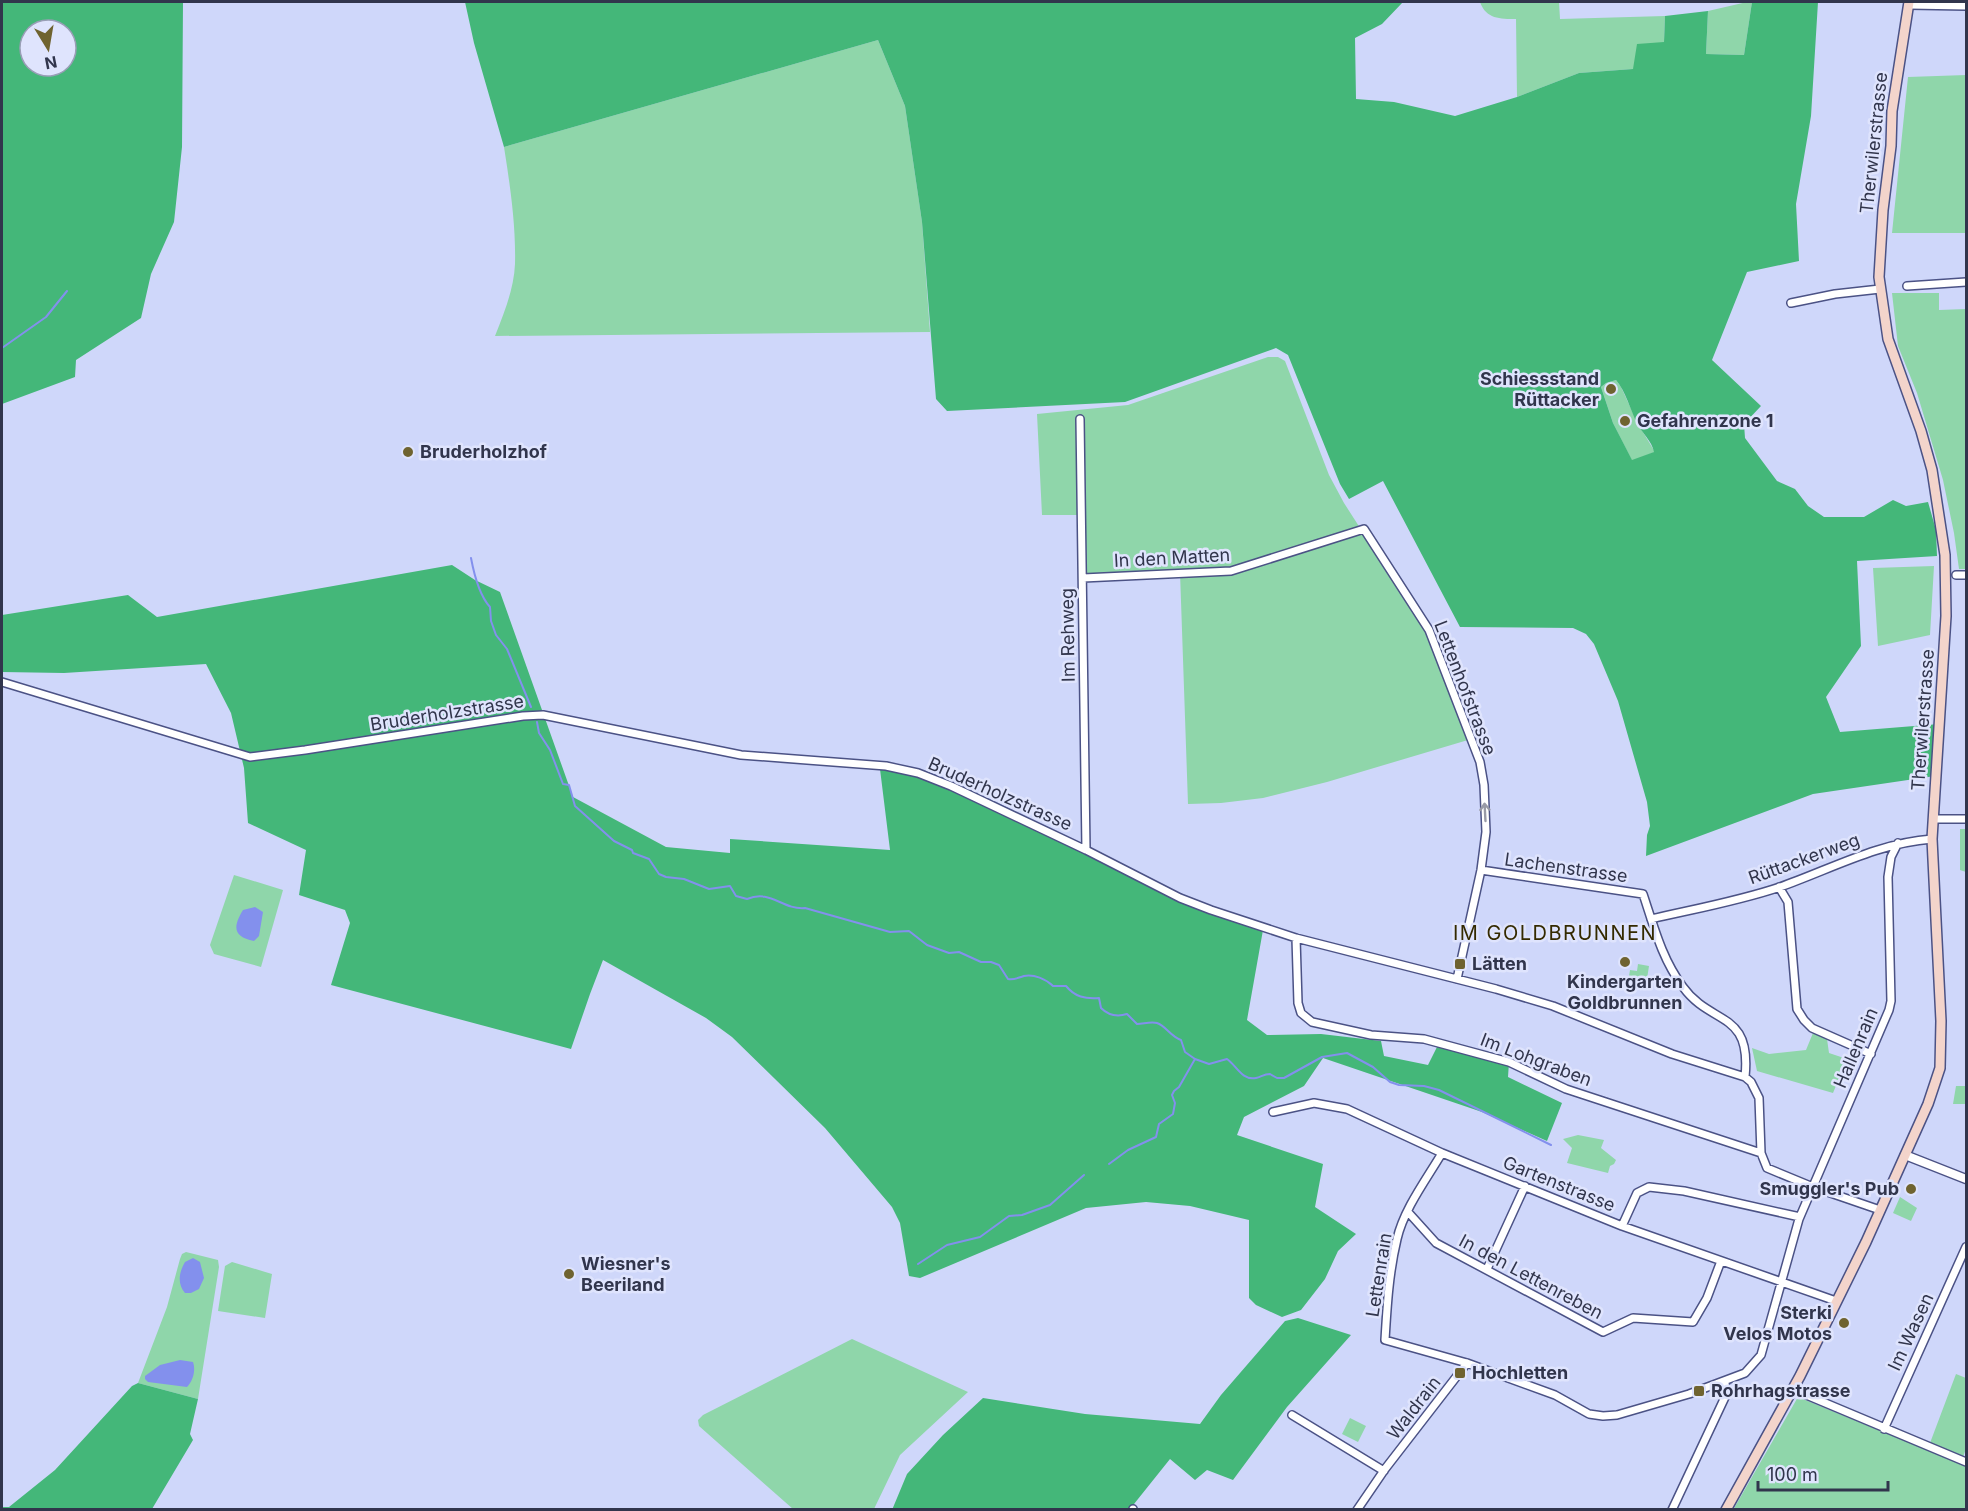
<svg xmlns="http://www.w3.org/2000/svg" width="1968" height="1511" viewBox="0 0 1968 1511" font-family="Inter,sans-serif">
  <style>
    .green { fill: #8fd6aa }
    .forest { fill: #44b779; fill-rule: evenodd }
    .water { fill: #8390ed }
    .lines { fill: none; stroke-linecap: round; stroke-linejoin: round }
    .stream { stroke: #8390ed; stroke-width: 2 }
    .minor-casing { stroke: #4b5285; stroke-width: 10 }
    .tertiary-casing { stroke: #4b5285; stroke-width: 11 }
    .secondary-casing { stroke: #4b5285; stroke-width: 12 }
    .minor { stroke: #fff; stroke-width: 7 }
    .tertiary { stroke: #fff; stroke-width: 8 }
    .secondary { stroke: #f3d4cb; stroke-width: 9 }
    .oneway { stroke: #989aa6 }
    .poi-dot { fill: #6f6330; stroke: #dfe4fd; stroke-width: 2 }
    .labels { text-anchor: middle; stroke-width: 5; stroke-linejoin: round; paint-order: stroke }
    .street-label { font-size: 18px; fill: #31354c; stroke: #dfe4fd }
    .poi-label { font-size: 18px; font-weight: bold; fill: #31354c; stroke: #dfe4fd; text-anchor: start }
    .neighbourhood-label { font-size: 20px; letter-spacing: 1.5px; fill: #342a00; stroke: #dfe4fd }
  </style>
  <rect width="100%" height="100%" fill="#cfd7fa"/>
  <!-- green -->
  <path class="green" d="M1480,2H1559L1560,19L1665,16L1664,42L1633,69L1579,73L1517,97L1516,19C1500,19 1486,19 1480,2Z
    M1747,2H1752L1744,55L1706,54L1708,11Z
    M878,40L905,106L922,222L930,332L495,336C504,313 514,289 515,264C516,225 510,185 504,147Z
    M1966,75V233H1892L1908,77Z
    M1892,293H1939V310L1966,309V569H1959L1954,533L1943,480L1917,393L1898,346Z
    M1268,357H1278L1285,361L1329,475L1344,503L1425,629L1468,740L1327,782L1263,798L1221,803L1188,804L1180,572L1087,576L1085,515H1042L1037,414L1128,405Z
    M1616,380L1621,387L1638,424L1655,452L1632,461L1613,423L1601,387L1606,383Z
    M1934,566L1930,635L1878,646L1873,568Z
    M1960,829H1966V872L1960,870Z
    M234,875L283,890L261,967L214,954L210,945Z
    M1638,964L1649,966L1647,979L1629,976L1630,970L1637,971Z
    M1813,1033L1827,1039L1829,1053L1847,1059L1833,1093L1757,1071L1752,1048L1769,1054L1806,1050Z
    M1956,1086H1966V1104H1953Z
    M1578,1135L1604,1140L1601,1148L1616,1160L1614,1164L1610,1166L1608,1173L1567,1163L1572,1148L1563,1139Z
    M1900,1197L1917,1208L1911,1221L1893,1213Z
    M186,1252L218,1260L219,1267L198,1399L138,1383L167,1307L180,1259L182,1254Z
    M232,1262L272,1274L265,1318L218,1311L225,1266Z
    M852,1339L968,1392L900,1455L874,1509H793L699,1426L698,1420L703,1415Z
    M1956,1374L1966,1378V1449L1963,1457L1930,1443Z
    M1798,1397L1966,1466V1509L1733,1510Z
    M1350,1418L1366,1426L1358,1442L1342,1434Z"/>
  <!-- forest -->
  <path class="forest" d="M2,2H183L182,147L174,222L151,274L141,318L76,360L75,377L2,404ZM30,30H66V66H30Z
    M465,2H1403L1382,24L1355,38L1356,99L1394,102L1455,116L1517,97L1579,73L1633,69L1637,44L1664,42L1665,16L1708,11L1706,54L1744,55L1752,2H1818L1811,116L1796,204L1799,261L1747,272L1712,360L1761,406L1744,424L1745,438L1777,481L1795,489L1808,506L1824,517H1864L1893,500L1906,506L1928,502L1936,530L1937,556L1857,561L1861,646L1826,697L1840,732L1939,724L1935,776L1813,794L1646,856L1647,835L1650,826L1647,802L1618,701L1594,644L1586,634L1573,628L1460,627L1383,481L1349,499L1340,484L1288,355L1276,348L1125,402L947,411L936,399L922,222L905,106L878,40L504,147L474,43ZM1616,380C1626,392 1630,409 1637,423C1642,433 1652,441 1654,452L1632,460L1613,423L1601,387L1606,383Z
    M452,565L475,580L500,592L573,797L666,847L730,853V839L890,850L880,769L900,771L935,782L1067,845L1168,896L1263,930L1247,1020L1267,1035L1321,1034L1381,1041L1384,1056L1428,1065L1439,1043L1509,1062L1508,1077L1562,1103L1547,1141L1482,1112L1323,1058L1304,1086L1244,1117L1237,1135L1323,1164L1315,1207L1356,1234L1338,1251L1325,1279L1301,1310L1282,1317L1256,1305L1249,1298V1220L1190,1206L1146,1202L1086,1208L920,1278L909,1276L900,1223L892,1207L825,1128L732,1037L706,1018L603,960L590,994L571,1049L331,985L350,923L345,910L299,895L306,850L248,823L244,768L231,713L206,664L64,673L2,672V615L128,595L157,617Z
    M1298,1318L1351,1335L1287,1407L1233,1480L1207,1470L1195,1480L1170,1459L1130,1509L892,1510L907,1474L943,1435L983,1398L1085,1414L1200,1424L1221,1395L1285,1321Z
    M138,1383L198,1399L190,1434L193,1440L152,1509H2V1507H9L55,1470L132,1386Z"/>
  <!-- water -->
  <path class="water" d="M255,907L263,912L259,936L254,941C234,937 232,928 243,910Z
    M193,1258L200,1262L204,1278L199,1289L191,1293H185C177,1284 179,1272 185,1262Z
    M180,1360L193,1362C196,1370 193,1381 187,1387L148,1382L145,1379V1376L160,1365Z"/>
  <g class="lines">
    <!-- stream -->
    <path class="stream" d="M2,348L46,317L67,291
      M471,558C474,574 479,595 490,607L491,621L496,635L507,649L531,707
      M537,722L539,733L550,750L563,784L569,785L575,806L614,841L632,850L633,853L649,859L659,874L666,877L684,879L709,889L730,886L736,896L747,899C771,889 782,910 805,908L890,932L909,931L927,945L949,953L959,952L981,962H991L999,965L1008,979C1015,980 1017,978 1024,976C1034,974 1046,979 1053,986H1066C1075,997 1085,999 1099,998L1101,1008C1109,1016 1117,1017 1127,1014L1137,1024C1143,1024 1151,1021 1157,1023C1166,1026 1170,1036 1181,1040L1185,1052L1195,1059L1209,1064L1227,1059C1236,1065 1242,1081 1256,1078C1261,1077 1264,1074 1270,1074L1277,1078H1284L1322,1057L1347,1053L1373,1067L1390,1082L1399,1085L1424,1086L1439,1090L1551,1145
      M1109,1164L1128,1150L1156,1137L1159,1124L1173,1114L1175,1103L1172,1095L1174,1091L1179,1087L1195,1059
      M918,1264L947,1245L980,1237L1009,1216L1022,1215L1050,1205L1084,1175"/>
    <defs>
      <path id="minor" d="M1909,5L1966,6
        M1907,286L1966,282
        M1791,303L1835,294L1880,289
        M1080,419L1086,850
        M1956,575H1966
        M1083,578L1231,571L1364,529L1429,630L1480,762L1484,785L1486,832L1481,870L1457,979
        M2,682L250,757L305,750L523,716L543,715L741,755L886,766L918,773L951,786L1086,850L1180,898L1211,910L1296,938L1496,989L1553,1006L1672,1054L1745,1077L1751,1082L1759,1098L1761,1153L1767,1168L1813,1187L1880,1210
        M1933,819H1966
        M1481,870L1643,894C1654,927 1662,959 1683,987C1711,1026 1752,1010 1745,1077
        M1779,887L1788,902L1797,1009L1804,1020L1812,1028L1871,1054
        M1651,919C1694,909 1739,901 1780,887C1831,869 1878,843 1932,839
        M1296,938L1298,1003L1301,1013L1312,1022L1371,1035L1424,1039L1509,1062L1566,1089L1761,1153
        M1273,1112L1314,1103L1347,1109L1442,1153L1622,1226L1836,1301
        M1442,1153C1426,1180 1404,1209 1397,1239C1389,1272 1387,1306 1385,1340L1467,1363L1555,1395L1589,1414L1603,1416L1617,1415L1689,1394L1745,1373L1761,1355L1799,1219L1889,1010L1891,1001L1888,877L1891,857L1898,843
        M1408,1212L1436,1243L1603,1332L1633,1318L1693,1322L1707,1298L1721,1261
        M1622,1226L1637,1193L1649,1187L1684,1191L1800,1217
        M1487,1269L1525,1186
        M1792,1389L1966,1462
        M1292,1415L1384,1471
        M1884,1429L1966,1247
        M1133,1510V1509
        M1357,1510L1385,1469L1467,1363
        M1672,1510L1726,1395L1725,1382"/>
      <path id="tertiary" d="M1905,1155L1966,1179"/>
      <path id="secondary" d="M1726,1510L1800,1376L1866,1242L1928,1104L1940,1068L1941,1021L1932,839L1946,616L1945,555L1932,470L1921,431L1888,339L1879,277L1883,210L1891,146L1892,111L1909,2"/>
    </defs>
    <!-- minor casing -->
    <use href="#minor" class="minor-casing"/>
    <!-- tertiary casing -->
    <use href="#tertiary" class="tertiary-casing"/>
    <!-- secondary casing -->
    <use href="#secondary" class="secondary-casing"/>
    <!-- minor -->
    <use href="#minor" class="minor"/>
    <!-- tertiary -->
    <use href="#tertiary" class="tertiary"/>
    <!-- secondary -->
    <use href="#secondary" class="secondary"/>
  </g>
  <!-- one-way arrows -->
  <defs><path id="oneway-shaft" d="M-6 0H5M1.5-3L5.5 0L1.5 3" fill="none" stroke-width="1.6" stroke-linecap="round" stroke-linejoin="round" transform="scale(1.5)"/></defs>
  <use class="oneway" href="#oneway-shaft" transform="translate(1485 812) rotate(-93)"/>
  <!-- markers -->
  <g class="poi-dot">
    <circle cx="1611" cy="389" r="6"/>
    <circle cx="1625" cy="421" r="6"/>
    <circle cx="408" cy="452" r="6"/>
    <circle cx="1625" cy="962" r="6"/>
    <rect x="1454" y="958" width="12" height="12" rx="3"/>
    <circle cx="1911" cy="1189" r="6"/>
    <circle cx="569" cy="1274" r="6"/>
    <circle cx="1844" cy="1323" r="6"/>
    <rect x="1454" y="1367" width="12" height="12" rx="3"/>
    <rect x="1693" y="1385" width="12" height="12" rx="3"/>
  </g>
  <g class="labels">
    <!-- street labels -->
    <g class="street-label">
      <text transform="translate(1874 143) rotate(-84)" y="6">Therwilerstrasse</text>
      <text transform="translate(1172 558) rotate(-3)" y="6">In den Matten</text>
      <text transform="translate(1068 635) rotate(-91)" y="6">Im Rehweg</text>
      <text transform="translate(1465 688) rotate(69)" y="6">Lettenhofstrasse</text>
      <text transform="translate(447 713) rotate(-9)" y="6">Bruderholzstrasse</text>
      <text transform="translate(1923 720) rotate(-86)" y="6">Therwilerstrasse</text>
      <text transform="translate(1000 794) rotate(24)" y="6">Bruderholzstrasse</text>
      <text transform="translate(1804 859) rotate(-20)" y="6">Rüttackerweg</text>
      <text transform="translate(1566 868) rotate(8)" y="6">Lachenstrasse</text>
      <text transform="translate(1856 1048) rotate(-67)" y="6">Hallenrain</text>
      <text transform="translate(1536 1060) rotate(21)" y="6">Im Lohgraben</text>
      <text transform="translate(1559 1184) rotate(22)" y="6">Gartenstrasse</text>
      <text transform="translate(1379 1275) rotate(-81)" y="6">Lettenrain</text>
      <text transform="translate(1531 1277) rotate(28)" y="6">In den Lettenreben</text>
      <text transform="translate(1911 1332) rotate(-65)" y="6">Im Wasen</text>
      <text transform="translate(1414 1408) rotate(-52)" y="6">Waldrain</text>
    </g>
    <!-- poi labels -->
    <g class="poi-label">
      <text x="1599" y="385" text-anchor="end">Schiessstand<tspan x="1599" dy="21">Rüttacker</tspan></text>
      <text x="1637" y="427">Gefahrenzone 1</text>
      <text x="420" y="458">Bruderholzhof</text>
      <text x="1472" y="970">Lätten</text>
      <text x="1625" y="988" text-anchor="middle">Kindergarten<tspan x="1625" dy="21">Goldbrunnen</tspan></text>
      <text x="1899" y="1195" text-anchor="end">Smuggler's Pub</text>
      <text x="581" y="1270">Wiesner's<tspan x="581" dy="21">Beeriland</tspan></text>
      <text x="1832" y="1319" text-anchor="end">Sterki<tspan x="1832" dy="21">Velos Motos</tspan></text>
      <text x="1472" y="1379">Hochletten</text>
      <text x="1711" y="1397">Rohrhagstrasse</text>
    </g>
    <!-- neighbourhood labels -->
    <g class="neighbourhood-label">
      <text x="1555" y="940">IM GOLDBRUNNEN</text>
    </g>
  </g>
  <!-- border -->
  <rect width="1968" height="1511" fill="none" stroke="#31354c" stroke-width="6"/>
  <!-- north arrow -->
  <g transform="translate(48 48) rotate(169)"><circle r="28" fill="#dfe4fd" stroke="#999eb6" stroke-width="1.5"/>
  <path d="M0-4.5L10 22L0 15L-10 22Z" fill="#6f6330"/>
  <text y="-9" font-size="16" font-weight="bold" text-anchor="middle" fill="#31354c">N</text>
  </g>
  <!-- scale -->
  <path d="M1758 1481v9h130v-9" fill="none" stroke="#31354c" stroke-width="3"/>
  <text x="1767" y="1481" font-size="18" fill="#31354c" stroke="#dfe4fd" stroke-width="4.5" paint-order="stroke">100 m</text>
</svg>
